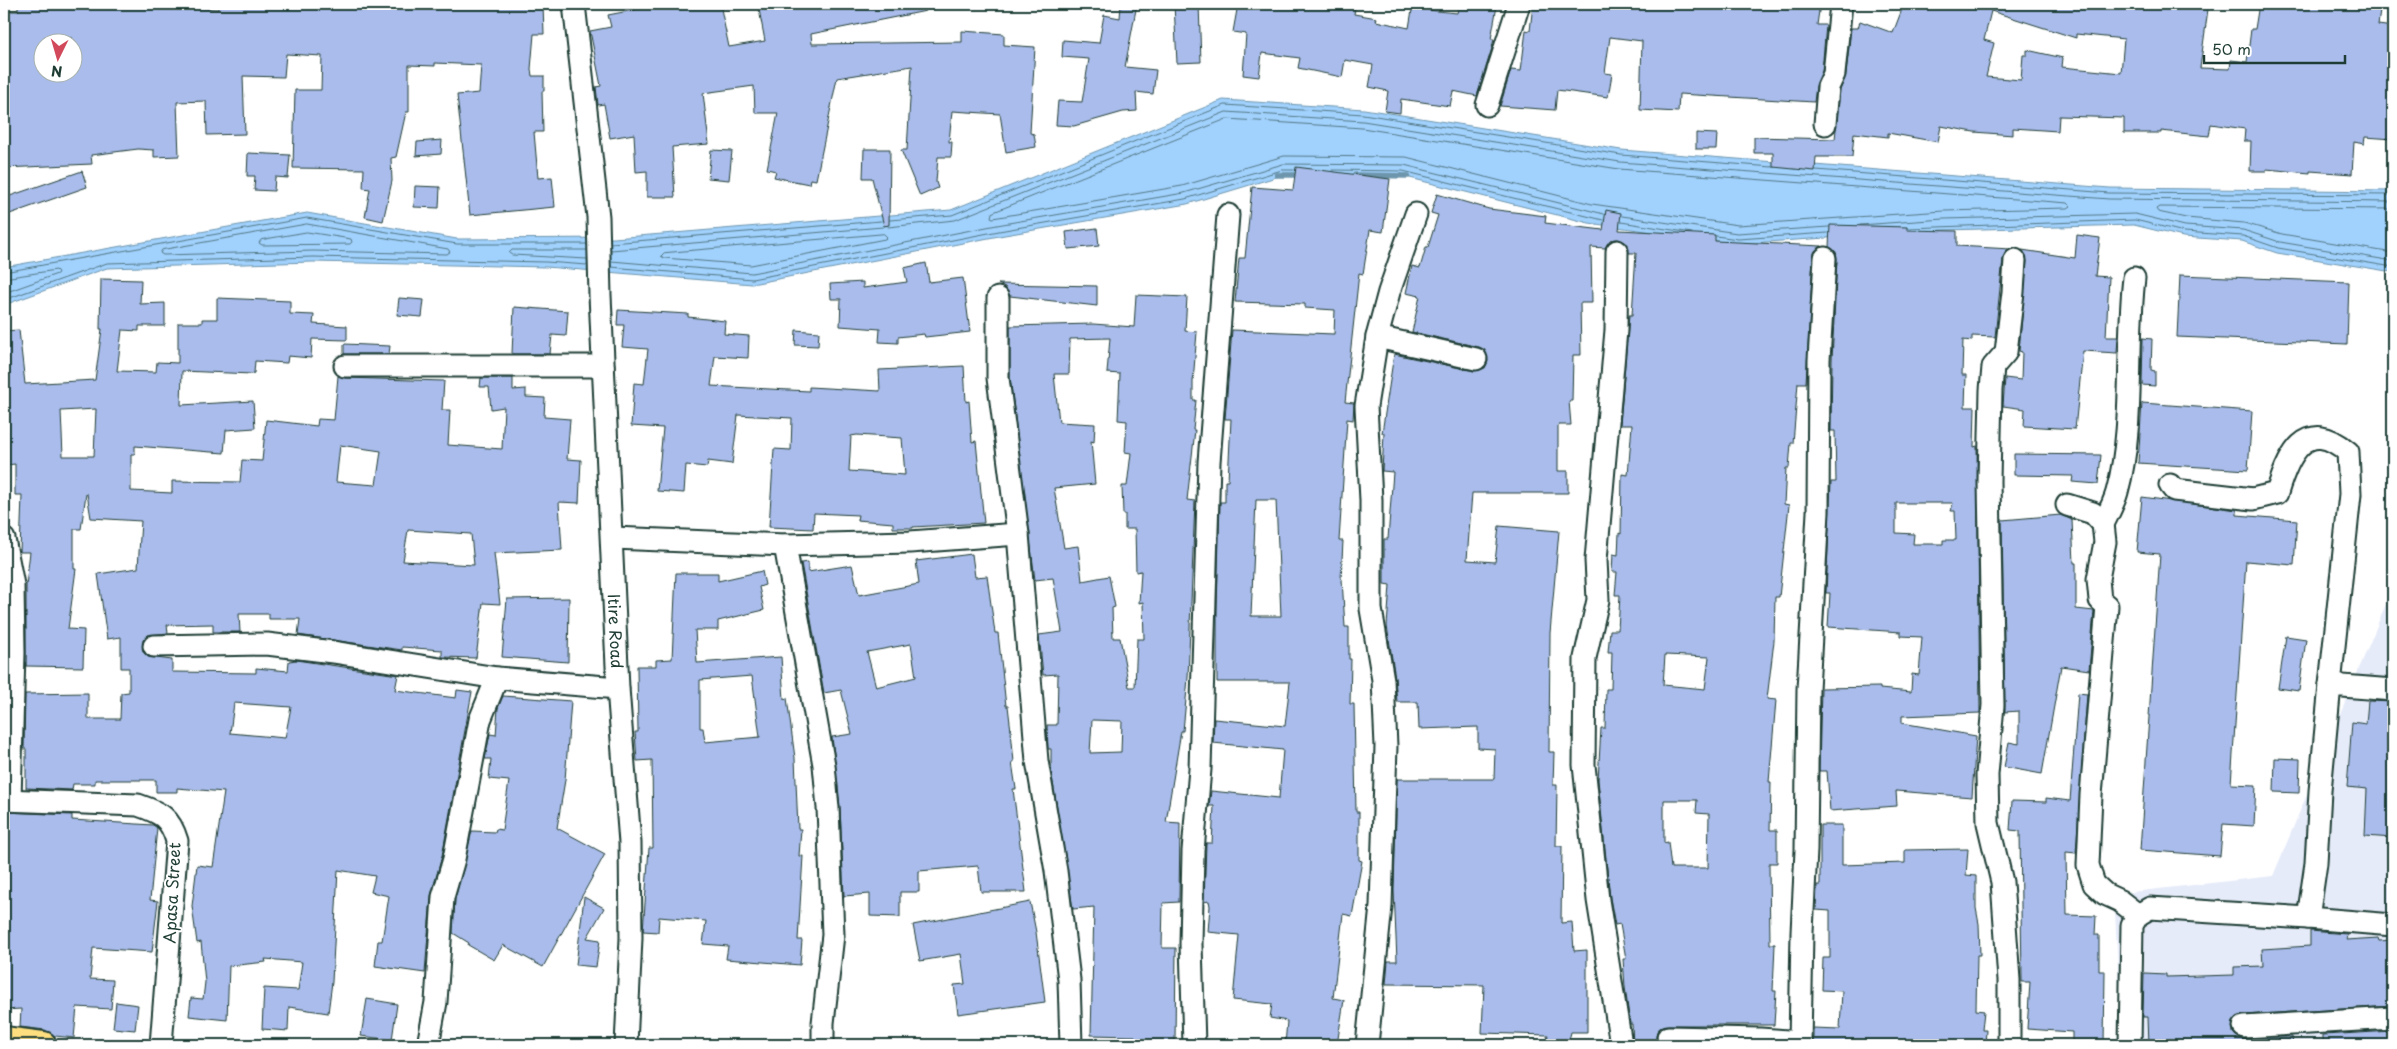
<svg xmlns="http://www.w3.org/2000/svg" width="2397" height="1049" viewBox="0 0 2397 1049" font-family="'Playpen Sans',sans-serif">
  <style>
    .built { fill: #e6ebf9 }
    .water { fill: #a1d1fd; stroke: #6d96ad }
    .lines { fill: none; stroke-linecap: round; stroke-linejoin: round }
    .shore { stroke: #537884; stroke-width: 1 }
    .stream { stroke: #6d96ad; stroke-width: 5.5 }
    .building { fill: #aabceb; stroke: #1f3d34; fill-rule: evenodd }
    .minor-casing { stroke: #1f3d34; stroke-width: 25 }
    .major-casing { stroke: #1f3d34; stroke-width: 30 }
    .minor { stroke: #fff; stroke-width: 21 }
    .major { stroke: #fedf80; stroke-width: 26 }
    .labels { text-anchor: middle; stroke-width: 4; stroke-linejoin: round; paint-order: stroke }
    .street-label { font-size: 16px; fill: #1f3d34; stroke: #fff }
  </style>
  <rect width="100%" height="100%" fill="#fff"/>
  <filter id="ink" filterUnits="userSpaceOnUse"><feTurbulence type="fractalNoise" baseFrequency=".02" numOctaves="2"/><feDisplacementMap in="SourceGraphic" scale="10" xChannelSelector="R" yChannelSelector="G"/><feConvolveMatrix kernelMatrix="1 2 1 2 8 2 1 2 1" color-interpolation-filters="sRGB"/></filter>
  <g filter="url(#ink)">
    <!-- built -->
    <path class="built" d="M2393,587V1045H2122L2114,894L2273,876Z"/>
    <!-- water -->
    <path class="water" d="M1223,100L1364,109L1621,150L2110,188L2393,191V272L2277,253L2242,241L2183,237L2134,225L1945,230L1737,244L1589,223L1402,176L1283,175L1187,204L999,236L752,284L546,267L313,262L107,268L4,305V267L307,213L457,239L614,238L951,210Z"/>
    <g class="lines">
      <!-- shore -->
      <path class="shore" d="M1227,119L1362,128L1619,169L2068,203L2071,206L2068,208L1944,211L1738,225L1592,204L1406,157L1284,156L1182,186L993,218L991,217L992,213Z
        M1332,170L1403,171L1603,220
        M1816,170L2109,193L2393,195
        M2393,209L2159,207L2156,209L2158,212L2186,218L2244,223L2282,234L2393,253
        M1622,216L1737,233L1829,227
        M890,220L952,215L1225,105L1363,114L1621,155L1772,167
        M1621,222L1692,233
        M307,224L448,249L450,252L447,254L313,251L163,255L160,253L162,250Z
        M1860,225L1944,219L2135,214L2185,226L2243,230L2280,242L2393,261
        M888,227L955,220L1226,112L1363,121L1620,162L2109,199L2393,202
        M1908,228L2135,220L2184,232L2243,236L2278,248L2393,267
        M307,232L351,239L352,242L350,244L262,245L259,243L261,240Z
        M884,234L887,237L885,239L751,265L664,258L661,256L664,253Z
        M1716,236L1738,239L1828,233
        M611,243L881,221
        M587,250H512L509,253L512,255L587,259
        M611,250L883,227
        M611,261L752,273L997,225L1184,193L1283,164L1404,165L1604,214
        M611,267L752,279L999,231L1185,199L1282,170H1294
        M4,272L307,218L457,244H587
        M4,278L56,270L58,272L57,274L4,293
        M4,300L107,263L313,257L546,262L587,265"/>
      <!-- stream -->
      <path class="stream" d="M1277,175H1300
        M1355,175L1408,176"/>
    </g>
    <!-- building -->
    <path class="building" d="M18,4H174V7L218,9V4H336V8L368,9H390V4H543L544,34H534L531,69L532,76H544V91H542L543,132H534L538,178L552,177L555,207L470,215L457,95L479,93L481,65L435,63V66L409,65V112H406L396,157L391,158L392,181L383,221L365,217L370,189L363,188L364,169L293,168L295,90H321L322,56L286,54L284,77L243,76L245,134L207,135L206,101L177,102L179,156L154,157V150L138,149L91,155L92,164L4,168V27H8L9,11H18ZM44,37L72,38V72H42Z
      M664,4H720L729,47L765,41L758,4H926V11L811,34L812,44L962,42V31L1004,34V45L1035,47L1030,133L1034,134L1036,147L1006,152L1000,114L952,111L949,142H952L951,157H938L936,182L938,188L920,196L901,150H907L912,66L837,78L816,180L810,179L809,184L774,177L776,171L767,169L778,113H755L754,86L703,93L709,144L672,147L675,197H647V171L636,172L634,134L610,138L604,104L598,105L596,87L601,86L590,31L611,27L608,15Z
      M1121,4H1137L1125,67L1156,70L1153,94L1136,92L1137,111L1123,112L1074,126L1056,125L1058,101L1082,102L1089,59L1062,57L1063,40L1099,43L1104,15L1120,18Z
      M1174,4H1199L1201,62L1177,63Z
      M1238,4H1356L1354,14L1377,18L1376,21L1409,28L1413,4H1429L1428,10L1457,13L1459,4L1497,6L1491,39H1494L1492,48L1477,96L1453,91L1450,106L1401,99L1400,113L1385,111L1388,91L1369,87L1373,65L1345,60L1342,77L1298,68L1300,58L1262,53L1259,77L1243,75L1246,34L1233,32Z
      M1533,4H1820L1817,25H1826L1822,71L1816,86L1814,102L1679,94L1678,112L1640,110L1642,41L1610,37L1605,73L1612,74L1608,97L1557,90L1555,110L1500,106L1511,70L1521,71L1526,30L1530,31Z
      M1904,4H2167L2208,9L2200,68L2230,69L2231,60L2247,62L2251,29H2255L2259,4H2381L2378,25L2393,27V139L2365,137L2364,144L2354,142L2352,174L2310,171V173L2266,169V171H2250L2251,141H2244L2245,129L2211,124L2209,136L2161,131V133H2124V118L2059,116L2058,131L2013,128V135L1974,132L1941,126L1938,142L1888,133V137L1854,133L1852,157H1816L1815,171L1773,167V153H1754V137L1835,139L1840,90L1846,75L1851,28H1858L1860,21L1893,33ZM1991,11L2076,38V34L2124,39L2121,73L2062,67L2063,58L2027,50V55H2023L2021,80L1986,77L1994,43L1984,40Z
      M1696,133L1717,134L1716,149H1696Z
      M442,140L441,154L416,156L417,142Z
      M864,149H890L889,225L884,226L872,178H863Z
      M711,150L732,151L729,180L708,178Z
      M248,153L290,155L288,178L275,177L274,191L254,190L255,176H247Z
      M1296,167L1390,179L1383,232L1370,230L1363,274L1359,273L1345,402L1354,403L1353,420L1347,419L1339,541H1343L1341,579H1342L1345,627H1349V659H1351L1350,704H1354L1356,812H1359V860L1362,861L1352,916L1343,914L1333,998L1344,1000L1337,1045H1285L1287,1021L1270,1018L1272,1004L1233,1000L1239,935L1208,932L1210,906L1209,901L1204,902L1206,843H1212L1214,806H1209L1211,791L1279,798L1283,750L1213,743L1214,719L1285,726L1290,682H1217V608L1220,502H1225V481H1228L1231,419H1225L1232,330L1334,334L1335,310L1305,308V304L1235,302L1239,258H1245L1252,187L1293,190ZM1256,500H1276L1281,616H1251Z
      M82,171L87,187L4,216V198Z
      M415,186L440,187L439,208L414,207Z
      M1437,194L1489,209L1546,216L1545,223L1603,230L1606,210L1621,213L1619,230L1715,235V241L1822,246L1815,251L1813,257L1806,383H1798L1793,443H1791L1789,468H1786L1784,504L1789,505L1779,597H1775L1774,641L1767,699L1776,700L1769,782H1771L1770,830H1777V863H1769L1770,944H1775L1773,991H1776L1774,1025H1668L1657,1031L1656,1037L1659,1045H1633L1632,1024H1630L1625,987L1623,959H1626L1620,924L1615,925L1610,898L1598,780L1601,728H1605L1606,689H1611L1612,652H1608L1610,630H1618L1620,595H1615L1617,572H1612L1613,554L1618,555L1619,533L1621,534L1622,474L1628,475L1632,425H1620L1629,315H1632L1636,253H1629L1628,244L1618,239L1610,240L1605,248L1591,247L1592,303H1580L1581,355H1573L1572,401H1569L1571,425H1558V471H1568V493H1472L1467,560L1495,562L1499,526L1559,531L1550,633L1549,752H1554L1553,785H1557L1556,846H1562L1561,923L1572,922L1574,951L1587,950V1032H1571L1568,1045H1546L1548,1035L1482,1033L1484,985L1386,984L1388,961H1397L1394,890L1397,779H1494L1495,749L1478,748V727L1419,729L1418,702H1397L1395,678L1387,626L1390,585L1384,584V539H1388L1393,472L1382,471L1384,433H1382L1394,354L1474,371L1485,368L1488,361L1485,350L1479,347L1412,332L1420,296L1406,293L1412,266L1420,268L1426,247H1428L1438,215L1431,213ZM1665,655L1709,657L1705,689L1663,685ZM1664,800H1697L1696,813L1709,814L1708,868H1671L1668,842L1664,843Z
      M1830,225L1907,227V230L1957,231V246L2011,249L2005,253L2003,259L1995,337L1972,336V341L1963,340L1962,375H1966L1965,407H1975L1974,447L1977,446L1980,713L1902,716V723L1976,736L1972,797L1896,791L1897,806L1830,811L1827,771H1819L1821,688L1880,687V689L1911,692L1912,674L1919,675L1922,637L1901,636V632L1828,627L1830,593H1826L1831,482H1836L1835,431H1831L1832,360L1837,259L1836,252L1829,247ZM1896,503H1953L1951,511H1955L1956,540H1943V544H1913L1914,534L1896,533Z
      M1097,228L1099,246L1068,249L1066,232Z
      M2077,235L2100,238L2095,276L2109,277L2106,337H2118L2117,353L2083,351L2075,429L2024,426L2025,409L2003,406L2005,378L2021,380L2022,352L2019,351L2027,261L2022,250L2075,258Z
      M926,263L929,282L963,278L970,332L925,337L924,334L898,337V343L879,342L880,329L840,326L841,299H831L830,284L863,282V288L907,282L904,268Z
      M2180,275L2349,282L2347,344L2177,337Z
      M101,279L141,280L140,304L165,303V326H139V331L122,330L117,371L156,372L157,362L178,363V323H202V319H217V298L290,301V314L314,315L313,324L347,326V340L312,339L311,358L288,356L287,363L255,361L254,373L252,374L182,371L181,405L253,401L255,428L226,430L224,453L135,446V454H131V491L172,493V481L240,482L242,460L262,461L266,420L317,426L318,419L334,420L338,376L345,378L444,381L442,410H450L448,445L502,449L504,407L491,409L489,387H480L481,378H513V390L526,389V397L545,398L544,417L570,419L567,459L581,460L579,503L559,502L562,550L494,553L500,604L483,603L476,658L442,657V650L402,647V650L298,635L300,619H269V614H239L240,632H213V624L167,625L168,633L148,635L143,640V652L148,657L172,660V672L256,673V668L288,671L289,661L296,660L398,675L395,690L456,698L457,690L472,692L442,856L431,896L425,973L375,966L378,941H382L389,896L371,892L375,876L338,870L332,982L328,1013L289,1007L288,1031L262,1029L264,988L298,990L302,962L265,959L266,962L229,966L227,1020L189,1016L191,998L203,999L205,982L201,942L197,943L192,906L197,865L213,867L224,792L177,788V792H156V780H95V784H73L72,790L26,788V749H24L25,694L88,693V719H120L121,693L129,692V668H121V637L107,639L98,574L138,568L141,521L91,518L87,494H86L81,529H74V569H76L68,629L84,630L83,667L26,666V585L30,552H20L22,495H15V464L6,465L4,445V331L19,330L25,384L95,380L102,329H100ZM96,409L94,456H63L61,411ZM340,445L381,451L376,485L336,482ZM408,530L471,534L474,565L403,561ZM234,703L291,707L285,738L230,733Z
      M998,284L1097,286V306L1010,296L1005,287Z
      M1136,295L1187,297L1185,331L1197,332L1193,382V400H1196L1193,430H1195L1187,500L1195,501L1188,678L1183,731H1181L1166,822L1180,823L1179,902L1163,903L1162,948H1176L1175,1042H1135V1036L1091,1035L1094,907L1073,909L1051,770V749H1048L1047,725H1057L1058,674L1043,675L1039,635L1062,632L1053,578L1035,580L1010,377V326L1093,324L1134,327ZM1110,338L1107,373L1120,374L1118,420L1127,421L1125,452L1131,453L1127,486H1122L1123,514H1125V529H1135L1136,572L1141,571L1139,603L1143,602L1144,639H1137L1135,687H1129L1120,638H1113L1112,608L1115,607L1109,576L1082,581L1078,546L1064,548L1054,488L1095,484L1091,441L1094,442L1095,424L1059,422L1054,374H1069L1070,339ZM1092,720L1122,721L1121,752L1090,753Z
      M399,298L424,300L422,317L397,315Z
      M514,307L568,311L566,336L552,335L550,354H512Z
      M618,310L688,314V317L725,321L724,334L749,336L748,358L715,356L711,386L809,391V387L880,391L879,370L964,366L966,402L969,401L972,442L976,441L984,523L913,527V528H893V523L857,520L858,515L814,513L813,529L769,527L774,449L791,450L792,418L738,415L732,464L708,461L707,467L686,465L684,493L657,491L663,428L631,426L634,383L644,384L648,349L622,347L624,325H617ZM857,435L902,438L905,475L849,471L851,436Z
      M796,330L819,332L818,346L795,345Z
      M2143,338L2152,339L2151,370L2155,371V386L2142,385Z
      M344,344L390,346L389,354H344Z
      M2142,403L2252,411L2248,470L2138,463Z
      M2014,454L2101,455L2098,484L2072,482L2073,476L2014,475Z
      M2142,497L2237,510V515L2297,520L2294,565L2246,561L2231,784L2256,785L2254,826L2223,824L2220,856L2140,850L2160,554L2137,552Z
      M2061,515L2072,520L2074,563H2076V609L2094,611L2089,670L2061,666L2042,774L2004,767L2009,742L2019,744V711L2005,712L2002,520Z
      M972,554L975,577L987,576L995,633H998L1006,706H1008L1011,731L1014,762H1012L1016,789H1013L1026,892H981L978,866L919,871V892H900V917L870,916V894L844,896L840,807L832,737L852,734L841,690L824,693L801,563L808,562V572L852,565L859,595L919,584L916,561ZM911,644L916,677L876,687L867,652Z
      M762,571L765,585L759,587L764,610L718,621V630H695L697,663L781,657L784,699L787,698L795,758L798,829H801L799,856H803L798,940H802L800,965L726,959L728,946L703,944L706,921L659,917L658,932L643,931L649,848H653L652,760L637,761L635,732H638L637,666H656V660L672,659L676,573H718V581ZM752,676L760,737L705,742L703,728H700V680Z
      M569,598L568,662L502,657L507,599Z
      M2286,636L2306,639L2299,691L2278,688Z
      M2078,693L2087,694L2076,853L2066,852L2067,915L2096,916L2095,935H2099V971H2105L2104,1045H2072V1032L2027,1029L2030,982H2022L2020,831L2010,830L2012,801L2046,802V798L2070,801Z
      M503,696L571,701L565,780L557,828L605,854L543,967L503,945L494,960L468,945L469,943L453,933L455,899L472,831L495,832L496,829L502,830L509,781L489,779L491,759H485L490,734L496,735L498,708Z
      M2368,701L2393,702V838L2365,836L2367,789L2347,787L2352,722L2366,724Z
      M2275,758L2300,759L2299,793L2274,792Z
      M4,812L72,815V820L153,825L157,828L150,900L158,901L152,952L93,948L90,979L113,980L111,1009L77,1007L74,1038L55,1036L45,1030L20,1027L21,1009L4,1010Z
      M1820,825H1842V865L1905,863V850L1968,849L1966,875L1976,876V908L1979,924L1980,955H1977L1976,1010L1984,1011L1982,1030H1986L1985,1045H1813V1028L1840,1029L1842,991L1822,990L1823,958H1830V911L1816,910L1817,885H1820Z
      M584,897L604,908L587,938L600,940L596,967L576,965Z
      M1030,902L1036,932L1045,1002L958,1014L954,985L965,984L961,954L920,961L913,925Z
      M2310,931L2347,934L2346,940L2378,938L2379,941L2393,940V1006L2243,1015L2237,1017L2233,1022V1033L2239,1038L2292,1037L2293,1045H2149L2148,1017H2143L2144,973L2166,974V977L2234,975V967L2263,966L2262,949L2310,946Z
      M367,999L397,1004L392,1040L361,1036Z
      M116,1002L138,1005L135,1030L113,1028Z
      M2393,1031V1045H2323V1035Z"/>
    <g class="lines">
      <defs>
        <g id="minor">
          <path id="s1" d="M574,4L598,217L600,295L618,688L630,843L631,938L626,1045"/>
          <path d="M1487,105L1519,4"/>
          <path d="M1825,124L1828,87L1834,74L1841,4"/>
          <path d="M1617,251L1616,330L1596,560L1598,600L1585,658L1584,765L1598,900L1620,1038V1045"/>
          <path d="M998,298V378L1018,534L1037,761L1056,871L1069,980L1071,1045"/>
          <path d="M1377,337L1476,359"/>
          <path d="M345,366H603"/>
          <path d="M2170,485L2174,490L2253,499L2277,493C2288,456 2306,415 2348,452L2350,494L2330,685"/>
          <path d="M2067,505L2093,513L2103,524L2105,542L2098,579L2100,600L2107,606L2091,795L2088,865L2094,884L2105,894L2120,901L2138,915"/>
          <path d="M2103,524C2108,514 2114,503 2117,492C2135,428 2126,346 2134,278"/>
          <path d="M613,538L785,545L910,542L1018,534"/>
          <path d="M4,539L13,585L14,653L10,800"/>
          <path d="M785,545L824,765L828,808L833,935L823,1023V1045"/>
          <path d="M154,646L267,644L333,652L497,678L618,688"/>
          <path d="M4,800L138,805C161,813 170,817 177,841L161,1045"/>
          <path d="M2308,918L2393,925"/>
          <path d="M2244,1027L2393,1018"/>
          <path d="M1668,1037L1760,1039L1801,1042"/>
          <path d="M428,1045L436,1002L443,897L454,859L480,720L497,678"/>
          <path d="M1194,1045L1191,944L1193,851L1200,769L1209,462L1228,215"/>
          <path d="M1367,1045L1381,906L1386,746L1383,680L1371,609V500L1366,406L1377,337L1389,292L1416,214"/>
          <path d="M1800,1045L1802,932L1806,850L1808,689L1818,512L1819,360L1825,258"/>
          <path d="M2009,1045V980L2002,882L1988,823L1987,775L1993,705L1989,481L1991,390L1993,367L2006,352L2013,292L2015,260"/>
          <path d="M2130,1045L2132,925L2138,915L2150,908L2308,918L2316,863L2320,791L2330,685L2393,690"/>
        </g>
        <path id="major" d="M4,1040L43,1045"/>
      </defs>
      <!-- minor casing -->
      <use href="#minor" class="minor-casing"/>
      <!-- major casing -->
      <use href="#major" class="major-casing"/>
      <!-- minor -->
      <use href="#minor" class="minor"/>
      <!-- major -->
      <use href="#major" class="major"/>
    </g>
  </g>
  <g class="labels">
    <!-- street labels -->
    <g class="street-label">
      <text dy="6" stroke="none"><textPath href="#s1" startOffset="629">Itire Road</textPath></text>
      <text transform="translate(172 893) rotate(-87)" y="6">Apasa Street</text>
    </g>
  </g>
  <!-- margin -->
  <rect width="2397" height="1049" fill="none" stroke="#fff" stroke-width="20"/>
  <rect x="10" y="10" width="2377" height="1029" fill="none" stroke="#1f3d34" stroke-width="2" filter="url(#ink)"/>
  <!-- north arrow -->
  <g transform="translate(58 58) rotate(185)"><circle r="24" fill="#ffffff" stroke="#a5b1ae"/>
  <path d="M0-4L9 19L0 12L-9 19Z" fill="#d1495b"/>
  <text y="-8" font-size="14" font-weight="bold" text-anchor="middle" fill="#1f3d34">N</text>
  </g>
  <!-- scale -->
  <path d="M2204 55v8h141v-8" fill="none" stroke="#1f3d34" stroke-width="2.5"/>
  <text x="2212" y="55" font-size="15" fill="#1f3d34" stroke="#ffffff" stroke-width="4" paint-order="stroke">50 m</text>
</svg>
